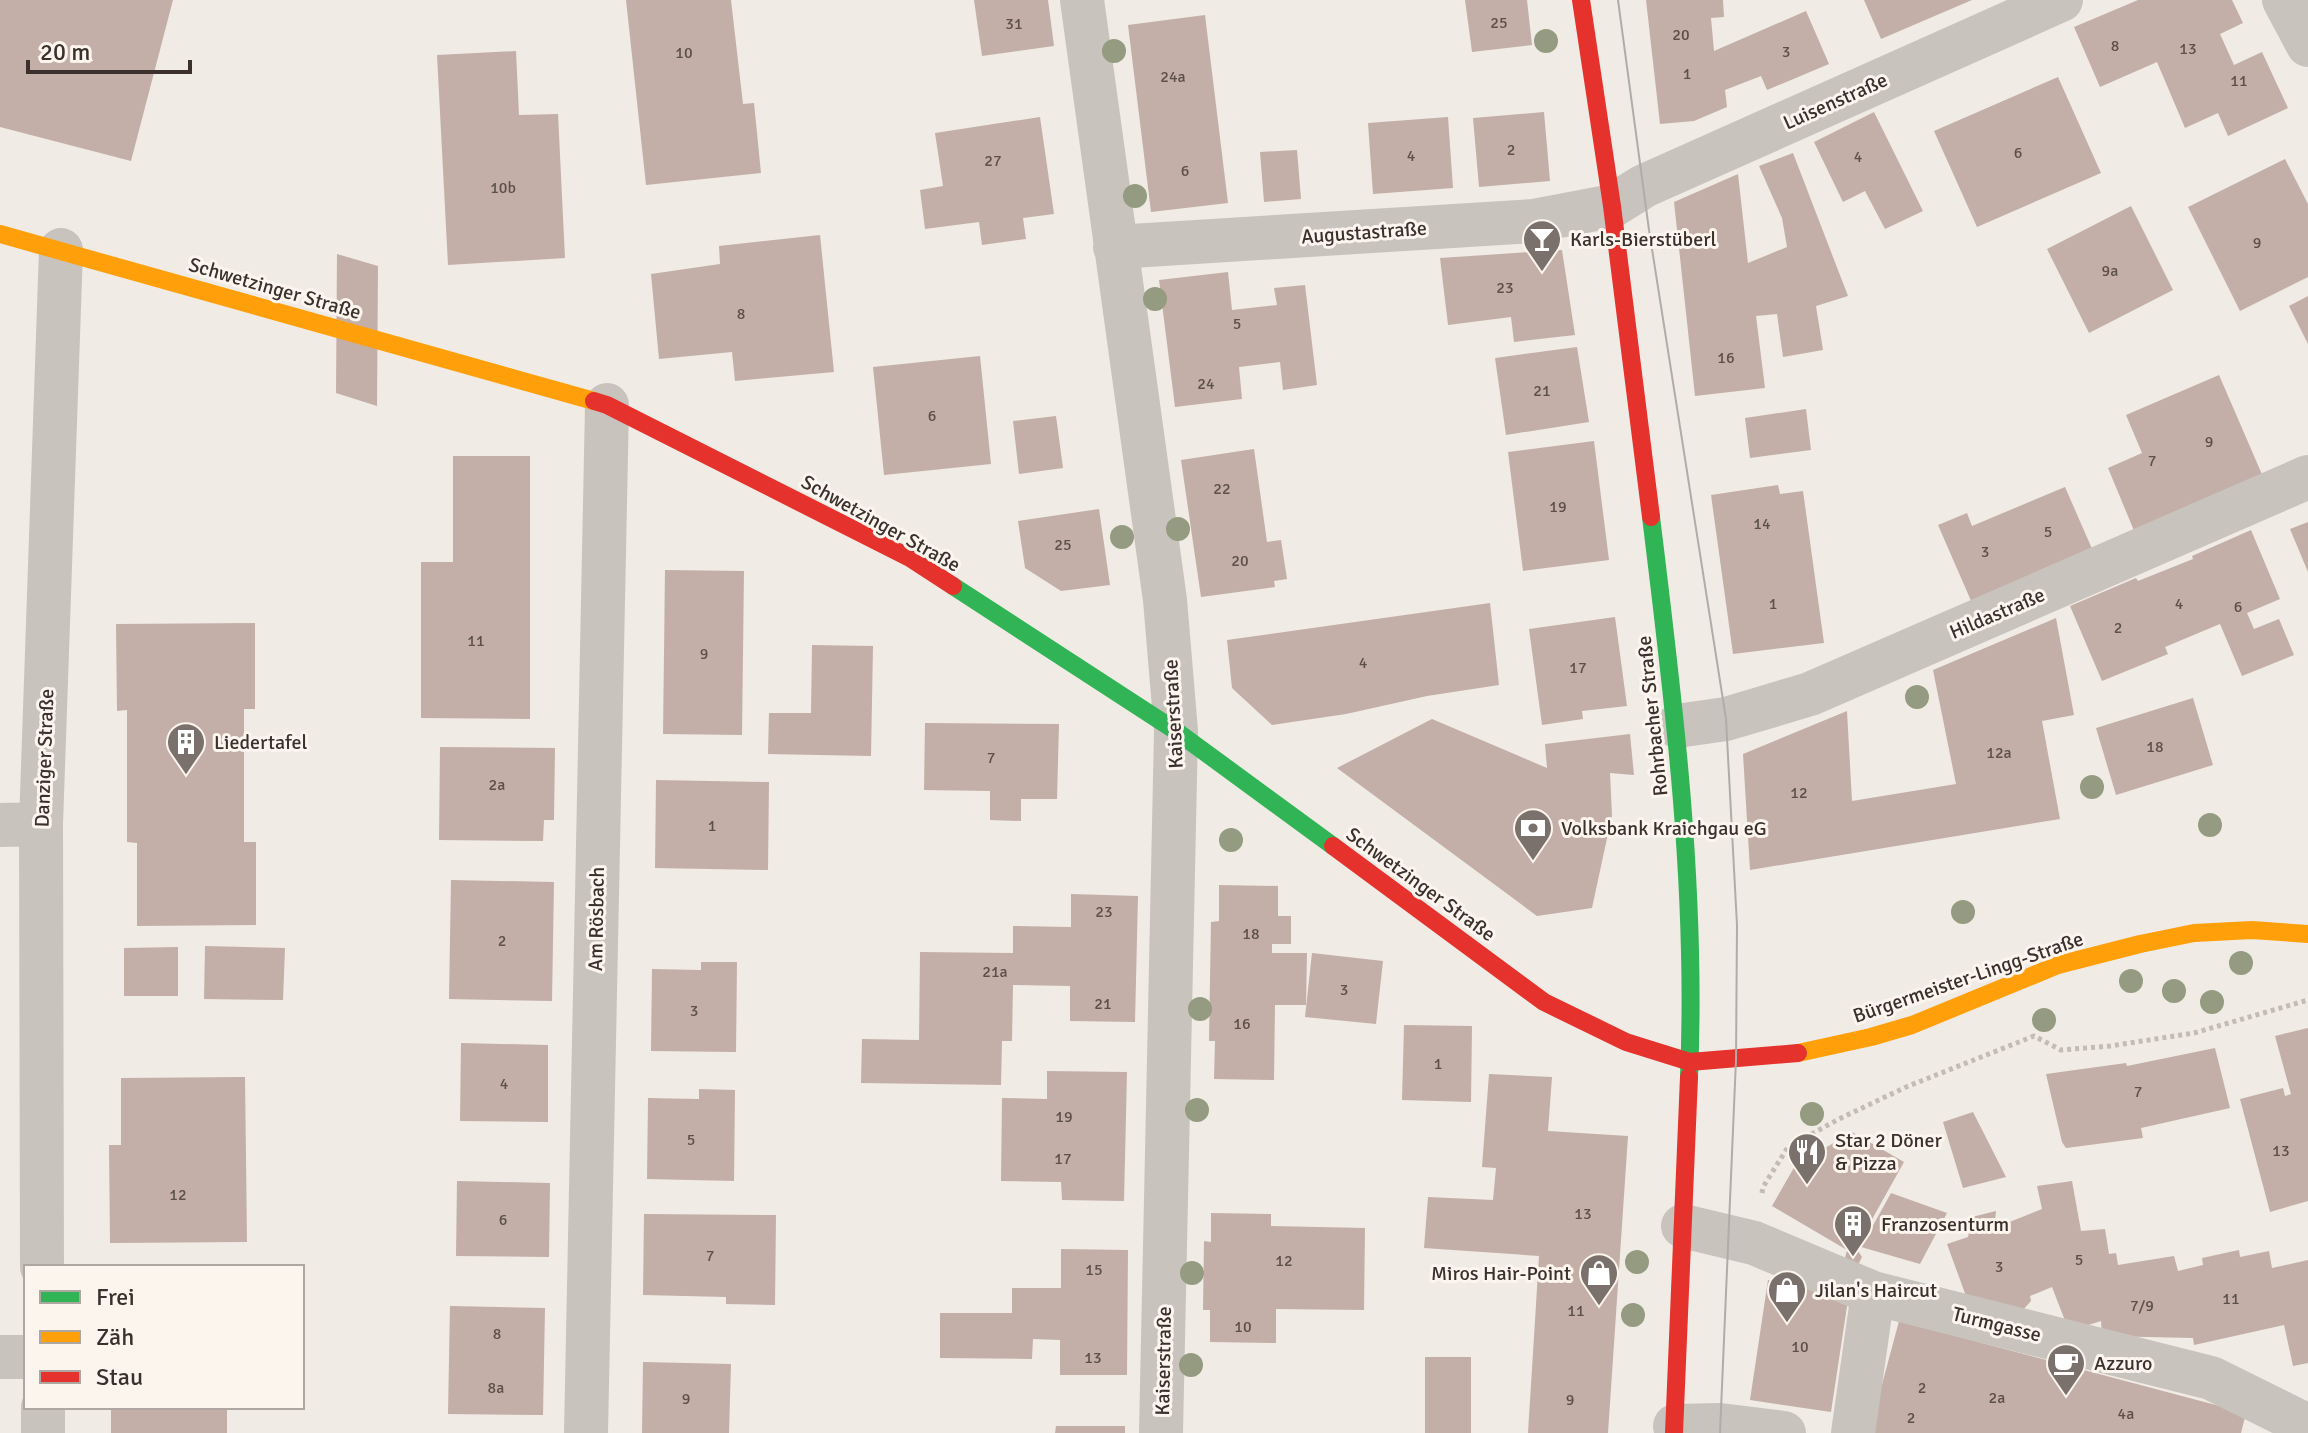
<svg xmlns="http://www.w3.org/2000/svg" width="2308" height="1433" viewBox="0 0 2308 1433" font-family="Signika,sans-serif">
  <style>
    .building { fill: #c3afa7 }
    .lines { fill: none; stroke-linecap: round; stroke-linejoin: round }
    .path { stroke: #c2bbb6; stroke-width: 5; stroke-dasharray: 4 4; stroke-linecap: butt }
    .street { stroke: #c9c3be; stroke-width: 44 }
    .fast { stroke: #30b455; stroke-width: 18 }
    .slow { stroke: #ff9f0a; stroke-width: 18 }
    .jam { stroke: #e5322d; stroke-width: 18 }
    .tram { stroke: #b1aca8; stroke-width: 2 }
    .tree { fill: #959b80 }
    .labels { text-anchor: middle; stroke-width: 6; stroke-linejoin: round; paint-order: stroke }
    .number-label { font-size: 16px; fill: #5d504a }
    .street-label { font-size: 20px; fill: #3b302b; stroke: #fbf5ee }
    .poi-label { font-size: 20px; fill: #3b302b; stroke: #fbf5ee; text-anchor: start }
  </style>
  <rect width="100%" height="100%" fill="#f0ebe5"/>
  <!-- building -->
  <path class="building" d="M0,0H173L131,161L0,127Z
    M626,0H731L743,104L754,103L761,173L646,185Z
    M974,0H1048L1054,46L982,56Z
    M1465,0H1527L1532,45L1472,52Z
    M1646,0H1723L1724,17L1711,18L1714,51L1806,11L1829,64L1767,90L1761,76L1725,90L1727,107L1694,121L1660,124Z
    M1864,0H1972L1881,39Z
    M2138,0H2232L2243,23L2220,34L2234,65L2262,52L2288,108L2228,136L2218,113L2185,128L2157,62L2100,87L2074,27Z
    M1205,15L1228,203L1151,212L1128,25Z
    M516,51L519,115L558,114L565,258L448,265L437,55Z
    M2058,77L2101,173L1977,227L1934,131Z
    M1544,112L1550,181L1479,187L1473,118Z
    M1874,112L1923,211L1885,229L1865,191L1843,202L1814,142Z
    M1040,117L1054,214L1023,218L1026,239L982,245L979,222L925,229L920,190L943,186L935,133Z
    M1448,117L1453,188L1373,194L1368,123Z
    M1297,150L1301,199L1264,202L1260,152Z
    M1793,153L1848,296L1816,306L1823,350L1783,357L1777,314L1756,316L1765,388L1695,396L1674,202L1738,174L1748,263L1787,247L1782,218L1759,166Z
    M2285,159L2308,204V277L2240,311L2188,207Z
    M2131,206L2173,290L2089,333L2047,249Z
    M820,235L834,372L735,381L732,352L659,359L651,274L720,264L719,246Z
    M1562,250L1575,335L1514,342L1511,317L1448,325L1440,258Z
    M337,254L378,266L377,406L336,393Z
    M1228,272L1232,310L1277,305L1274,288L1305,285L1317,385L1283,390L1280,362L1239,367L1242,399L1175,407L1159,280Z
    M2308,296V344L2289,306Z
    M1577,347L1589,422L1506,435L1495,358Z
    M980,356L991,464L884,475L873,367Z
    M2219,375L2264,479L2135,533L2108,468L2142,453L2126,415Z
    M1806,409L1811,450L1750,458L1745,418Z
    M1056,416L1063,468L1019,474L1013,421Z
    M1594,441L1609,560L1523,571L1508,452Z
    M1254,449L1267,542L1281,540L1287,579L1274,581L1275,587L1201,597L1181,460Z
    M453,456H530V719L421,718V562H453Z
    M1778,485L1780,494L1803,491L1824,643L1733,654L1711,495Z
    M2065,487L2093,551L1972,603L1938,525L1967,513L1972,526Z
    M1099,509L1110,585L1061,591L1025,568L1018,521Z
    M2308,522V572L2290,529Z
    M2251,530L2280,599L2247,613L2254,629L2279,619L2294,655L2242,676L2220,624L2165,647L2168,654L2102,681L2070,606L2136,578L2138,581L2193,559L2192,556Z
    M665,570L744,571L742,735L663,734Z
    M1490,603L1499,685L1427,696L1346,714L1272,725L1232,688L1227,640Z
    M1615,617L1627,706L1582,711L1583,719L1542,725L1529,629Z
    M2056,618L2074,715L2042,721L2060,819L1750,870L1743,754L1847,711L1852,801L1956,784L1933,670Z
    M255,623V709H244V842H256V925L137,926V843L127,842V710L117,711L116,624Z
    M812,645L873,646L871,756L768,754L769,713H811Z
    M2193,698L2213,765L2116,795L2096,728Z
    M1432,719L1547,768L1545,744L1630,734L1634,775L1610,773L1612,815L1592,908L1537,916L1337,768Z
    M925,723L1059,724L1057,799H1021V821L990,820V791L924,790Z
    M440,747L555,748L554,820H544L543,841L439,840Z
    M656,780L769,782L768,870L655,868Z
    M451,880L554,882L552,1001L449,999Z
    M1219,885L1278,886V916H1291V944H1272V953H1307L1306,1005H1275L1274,1080L1214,1079L1215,1041H1209L1211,922L1219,921Z
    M1071,894L1138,896L1135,1022L1070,1021V986L1013,985L1012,1041H1002L1001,1085L861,1083L862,1039L919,1040L920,952L1013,953V926L1071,927Z
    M205,946L285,948L283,1000L204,999Z
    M178,947V996H124V948Z
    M1312,953L1383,961L1376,1024L1305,1017Z
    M701,962H737L736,1052L651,1051L652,969L701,970Z
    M1404,1025L1472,1026L1471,1102L1402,1100Z
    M2308,1028V1201L2270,1212L2240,1099L2283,1088L2285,1096L2291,1094L2275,1036Z
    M461,1043L548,1045V1122L460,1121Z
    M2215,1048L2230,1108L2141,1128L2143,1138L2066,1148L2062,1142L2046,1074L2126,1063L2127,1066Z
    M1047,1071L1127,1072L1124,1201L1062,1200L1061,1182L1001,1181L1002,1098L1047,1099Z
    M1489,1074L1552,1077L1548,1131L1628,1136L1608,1433H1528L1539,1256L1424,1248L1428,1197L1493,1200L1496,1168L1482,1167Z
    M245,1077L247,1242L110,1243L109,1145H121V1078Z
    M699,1089L735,1090L734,1181L647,1179L648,1098L699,1099Z
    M1973,1112L2006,1177L1963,1188L1943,1122Z
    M1852,1132L1904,1162L1856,1248L1862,1257L1858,1265L1844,1262L1847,1250L1772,1206L1800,1157L1805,1160Z
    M457,1181L550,1183L549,1257L456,1256Z
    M2072,1181L2081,1231L2105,1229L2109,1254L2116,1253L2118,1265L2174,1256L2178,1271L2203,1265L2202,1258L2239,1250L2240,1257L2269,1251L2272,1268L2308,1260V1363L2293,1366L2284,1325L2194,1345L2193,1338L2102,1336L2101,1321L2069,1331L2052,1287L2030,1296L2031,1301L2022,1311L1970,1307L1947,1244L1968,1237L1972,1217L1996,1211L1995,1221L2002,1225L2042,1209L2037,1186Z
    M1891,1193L1947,1213L1920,1264L1861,1247Z
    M1211,1213L1271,1214V1226L1365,1228L1364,1310L1276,1309V1343L1210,1342V1310H1203L1204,1241L1211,1242Z
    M644,1214L776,1215L775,1305L726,1304V1297L643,1295Z
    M1061,1249L1128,1250L1127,1375H1060V1340L1033,1339L1032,1359L940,1358V1313H1012V1288H1061Z
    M1768,1280L1849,1293L1831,1412L1750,1400Z
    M450,1306L545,1308L543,1415L448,1414Z
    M1899,1321L2246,1413L2241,1433H1869Z
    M1425,1357H1471V1433H1425Z
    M643,1362L731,1364L729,1433H642Z
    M111,1407H227V1433H111Z
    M1056,1426H1125V1433H1055Z"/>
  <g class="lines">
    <!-- path -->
    <path class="path" d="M1762,1193L1763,1187L1788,1147L1839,1119L1906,1087L2034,1036L2061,1050L2110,1046L2194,1033L2308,1000"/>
    <!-- street -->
    <path class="street" d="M1082,0L1165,600L1176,731L1161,1433
      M2284,0L2308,45
      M1115,247L1533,221L1612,206L1644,186L2061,0
      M1677,726L1726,719L1810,694L2308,477
      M0,825L41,824
      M1683,1226L1754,1243L1873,1293L2211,1378L2308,1426
      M42,1267L41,824L61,250
      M0,1357H26
      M43,1407V1433
      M1675,1426L1720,1425L1784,1433
      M586,1433L607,405
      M1853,1433L1873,1293"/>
    <!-- fast -->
    <path class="fast" d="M1651,517C1674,703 1697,889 1689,1077
      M953,586L1176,731L1333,846"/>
    <!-- slow -->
    <path class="slow" d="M0,234L594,401
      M1798,1053L1871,1037L1912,1025L2058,965L2140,944L2194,933L2252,930L2308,934"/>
    <!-- jam -->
    <path class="jam" d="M1581,0L1612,206L1651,517
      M594,401L607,405L910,558L953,586
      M1333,846L1544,1002L1626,1042L1690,1062L1798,1053
      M1674,1433L1689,1077"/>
    <!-- tram -->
    <path class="tram" d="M1618,0L1649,230L1726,719L1737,925L1736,1060L1720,1433"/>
  </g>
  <!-- trees -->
  <g class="tree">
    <circle cx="1546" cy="41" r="12"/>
    <circle cx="1114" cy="51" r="12"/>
    <circle cx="1135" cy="196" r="12"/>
    <circle cx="1155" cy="299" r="12"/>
    <circle cx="1178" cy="529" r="12"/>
    <circle cx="1122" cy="537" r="12"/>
    <circle cx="1917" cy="697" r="12"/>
    <circle cx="2092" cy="787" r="12"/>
    <circle cx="2210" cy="825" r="12"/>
    <circle cx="1231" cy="840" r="12"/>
    <circle cx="1963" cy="912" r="12"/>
    <circle cx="2241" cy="963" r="12"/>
    <circle cx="2131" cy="981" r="12"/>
    <circle cx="2174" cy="991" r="12"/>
    <circle cx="2212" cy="1002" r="12"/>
    <circle cx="1200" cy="1009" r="12"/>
    <circle cx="2044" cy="1020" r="12"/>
    <circle cx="1197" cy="1110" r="12"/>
    <circle cx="1812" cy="1114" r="12"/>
    <circle cx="1637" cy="1262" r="12"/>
    <circle cx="1192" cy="1273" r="12"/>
    <circle cx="1633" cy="1315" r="12"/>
    <circle cx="1191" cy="1365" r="12"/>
  </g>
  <!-- icons -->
  <defs>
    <symbol id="bar-pin" viewBox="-11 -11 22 30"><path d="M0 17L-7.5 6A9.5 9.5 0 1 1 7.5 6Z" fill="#7a716c" stroke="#fbf5ee"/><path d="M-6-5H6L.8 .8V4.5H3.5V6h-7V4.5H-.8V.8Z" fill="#fff"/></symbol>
    <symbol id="building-pin" viewBox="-11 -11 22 30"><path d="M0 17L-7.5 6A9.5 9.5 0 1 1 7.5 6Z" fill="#7a716c" stroke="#fbf5ee"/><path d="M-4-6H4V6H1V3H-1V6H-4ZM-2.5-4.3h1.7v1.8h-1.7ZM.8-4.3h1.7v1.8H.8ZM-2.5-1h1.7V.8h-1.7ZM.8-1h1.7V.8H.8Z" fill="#fff"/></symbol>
    <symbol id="bank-pin" viewBox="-11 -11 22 30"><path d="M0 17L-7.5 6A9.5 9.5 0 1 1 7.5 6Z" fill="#7a716c" stroke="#fbf5ee"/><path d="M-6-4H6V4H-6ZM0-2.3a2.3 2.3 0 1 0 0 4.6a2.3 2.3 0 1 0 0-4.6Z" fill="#fff"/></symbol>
    <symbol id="restaurant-pin" viewBox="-11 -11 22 30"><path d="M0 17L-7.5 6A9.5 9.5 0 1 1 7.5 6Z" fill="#7a716c" stroke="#fbf5ee"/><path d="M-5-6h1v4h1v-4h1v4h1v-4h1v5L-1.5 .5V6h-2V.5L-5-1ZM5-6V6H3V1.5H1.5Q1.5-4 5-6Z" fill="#fff"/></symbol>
    <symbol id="shop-pin" viewBox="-11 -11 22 30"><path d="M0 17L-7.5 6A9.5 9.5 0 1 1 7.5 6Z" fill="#7a716c" stroke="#fbf5ee"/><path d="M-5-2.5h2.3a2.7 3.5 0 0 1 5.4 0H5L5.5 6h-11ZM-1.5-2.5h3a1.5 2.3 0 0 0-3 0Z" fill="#fff"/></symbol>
    <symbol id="cafe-pin" viewBox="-11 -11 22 30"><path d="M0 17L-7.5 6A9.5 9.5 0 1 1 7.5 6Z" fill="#7a716c" stroke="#fbf5ee"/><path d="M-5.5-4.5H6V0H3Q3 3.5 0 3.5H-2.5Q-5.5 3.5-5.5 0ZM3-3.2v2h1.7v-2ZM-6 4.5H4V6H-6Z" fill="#fff"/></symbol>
  </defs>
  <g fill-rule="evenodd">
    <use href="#bar-pin" x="1520" y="217" width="44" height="60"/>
    <use href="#building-pin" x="164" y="720" width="44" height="60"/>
    <use href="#bank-pin" x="1511" y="806" width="44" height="60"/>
    <use href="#restaurant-pin" x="1785" y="1130" width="44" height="60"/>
    <use href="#building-pin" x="1831" y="1202" width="44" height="60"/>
    <use href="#shop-pin" x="1577" y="1251" width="44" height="60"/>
    <use href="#shop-pin" x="1765" y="1268" width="44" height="60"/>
    <use href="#cafe-pin" x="2044" y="1341" width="44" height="60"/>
  </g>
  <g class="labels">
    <!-- number labels -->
    <g class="number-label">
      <text x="1499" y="28">25</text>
      <text x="1014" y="29">31</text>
      <text x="1681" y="40">20</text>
      <text x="2115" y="51">8</text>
      <text x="2188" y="54">13</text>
      <text x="1786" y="57">3</text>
      <text x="684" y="58">10</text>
      <text x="1687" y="79">1</text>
      <text x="1173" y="82">24a</text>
      <text x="2239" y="86">11</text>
      <text x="1511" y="155">2</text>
      <text x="2018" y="158">6</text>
      <text x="1411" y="161">4</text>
      <text x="1858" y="162">4</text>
      <text x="993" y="166">27</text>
      <text x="1185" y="176">6</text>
      <text x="503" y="193">10b</text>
      <text x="2257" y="248">9</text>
      <text x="2110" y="276">9a</text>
      <text x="1505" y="293">23</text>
      <text x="741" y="319">8</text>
      <text x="1237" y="329">5</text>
      <text x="1726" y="363">16</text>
      <text x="1206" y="389">24</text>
      <text x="1542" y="396">21</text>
      <text x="932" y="421">6</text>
      <text x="2209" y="447">9</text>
      <text x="2152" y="466">7</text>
      <text x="1222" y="494">22</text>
      <text x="1558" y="512">19</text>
      <text x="1762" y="529">14</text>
      <text x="2048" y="537">5</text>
      <text x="1063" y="550">25</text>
      <text x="1985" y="557">3</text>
      <text x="1240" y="566">20</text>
      <text x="1773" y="609">1</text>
      <text x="2179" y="609">4</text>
      <text x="2238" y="612">6</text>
      <text x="2118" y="633">2</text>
      <text x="476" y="646">11</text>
      <text x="704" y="659">9</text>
      <text x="1363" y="668">4</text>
      <text x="1578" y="673">17</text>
      <text x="2155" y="752">18</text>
      <text x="1999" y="758">12a</text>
      <text x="991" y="763">7</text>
      <text x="497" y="790">2a</text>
      <text x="1799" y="798">12</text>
      <text x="712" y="831">1</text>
      <text x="1104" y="917">23</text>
      <text x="1251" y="939">18</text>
      <text x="502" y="946">2</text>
      <text x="995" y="977">21a</text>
      <text x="1344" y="995">3</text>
      <text x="1103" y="1009">21</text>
      <text x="694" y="1016">3</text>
      <text x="1242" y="1029">16</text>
      <text x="1438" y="1069">1</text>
      <text x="504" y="1089">4</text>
      <text x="2138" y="1097">7</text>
      <text x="1064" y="1122">19</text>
      <text x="691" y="1145">5</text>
      <text x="2281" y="1156">13</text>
      <text x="1063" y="1164">17</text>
      <text x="178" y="1200">12</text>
      <text x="1583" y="1219">13</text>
      <text x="503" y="1225">6</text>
      <text x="710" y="1261">7</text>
      <text x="2079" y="1265">5</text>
      <text x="1284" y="1266">12</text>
      <text x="1999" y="1272">3</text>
      <text x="1094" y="1275">15</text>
      <text x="2231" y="1304">11</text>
      <text x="2142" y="1311">7/9</text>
      <text x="1576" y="1316">11</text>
      <text x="1243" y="1332">10</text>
      <text x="497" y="1339">8</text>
      <text x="1800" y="1352">10</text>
      <text x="1093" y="1363">13</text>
      <text x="496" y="1393">8a</text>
      <text x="1922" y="1393">2</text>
      <text x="1997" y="1403">2a</text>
      <text x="686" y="1404">9</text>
      <text x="1570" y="1405">9</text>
      <text x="2126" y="1419">4a</text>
      <text x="1911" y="1423">2</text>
    </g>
    <!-- street labels -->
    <g class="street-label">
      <text transform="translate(1835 101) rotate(-24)" y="7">Luisenstraße</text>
      <text transform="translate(1364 232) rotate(-4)" y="7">Augustastraße</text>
      <text transform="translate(275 288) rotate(16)" y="7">Schwetzinger Straße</text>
      <text transform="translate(881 523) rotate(29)" y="7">Schwetzinger Straße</text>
      <text transform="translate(1997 613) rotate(-23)" y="7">Hildastraße</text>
      <text transform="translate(1173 714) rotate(-93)" y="7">Kaiserstraße</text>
      <text transform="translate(1652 716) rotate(-96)" y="7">Rohrbacher Straße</text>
      <text transform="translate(44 758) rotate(-88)" y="7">Danziger Straße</text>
      <text transform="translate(1421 884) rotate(36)" y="7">Schwetzinger Straße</text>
      <text transform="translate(596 919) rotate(-89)" y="7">Am Rösbach</text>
      <text transform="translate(1968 977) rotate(-19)" y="7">Bürgermeister-Lingg-Straße</text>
      <text transform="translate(1997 1324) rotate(14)" y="7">Turmgasse</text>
      <text transform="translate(1163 1361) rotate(-89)" y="7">Kaiserstraße</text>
    </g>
    <!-- poi labels -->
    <g class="poi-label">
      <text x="1570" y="246">Karls-Bierstüberl</text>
      <text x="214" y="749">Liedertafel</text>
      <text x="1561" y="835">Volksbank Kraichgau eG</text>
      <text x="1835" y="1147">Star 2 Döner<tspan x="1835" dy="23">&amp; Pizza</tspan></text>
      <text x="1881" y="1231">Franzosenturm</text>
      <text x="1571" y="1280" text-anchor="end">Miros Hair-Point</text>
      <text x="1815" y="1297">Jilan's Haircut</text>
      <text x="2094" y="1370">Azzuro</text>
    </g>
  </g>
  <!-- legend -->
  <rect x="24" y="1265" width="280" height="144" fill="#fbf5ee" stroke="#aea6a0" stroke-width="2"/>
  <rect x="40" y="1291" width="40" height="12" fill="#30b455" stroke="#aea6a0" stroke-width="2"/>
  <text x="96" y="1305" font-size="24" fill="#3b302b">Frei</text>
  <rect x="40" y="1331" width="40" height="12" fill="#ff9f0a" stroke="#aea6a0" stroke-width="2"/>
  <text x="96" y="1345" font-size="24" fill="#3b302b">Zäh</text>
  <rect x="40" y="1371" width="40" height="12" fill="#e5322d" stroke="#aea6a0" stroke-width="2"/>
  <text x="96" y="1385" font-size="24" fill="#3b302b">Stau</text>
  <!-- scale -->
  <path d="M28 60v12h162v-12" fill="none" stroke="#3b302b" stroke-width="4"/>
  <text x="40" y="60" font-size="24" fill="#3b302b" stroke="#fbf5ee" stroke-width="6" paint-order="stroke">20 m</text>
</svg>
